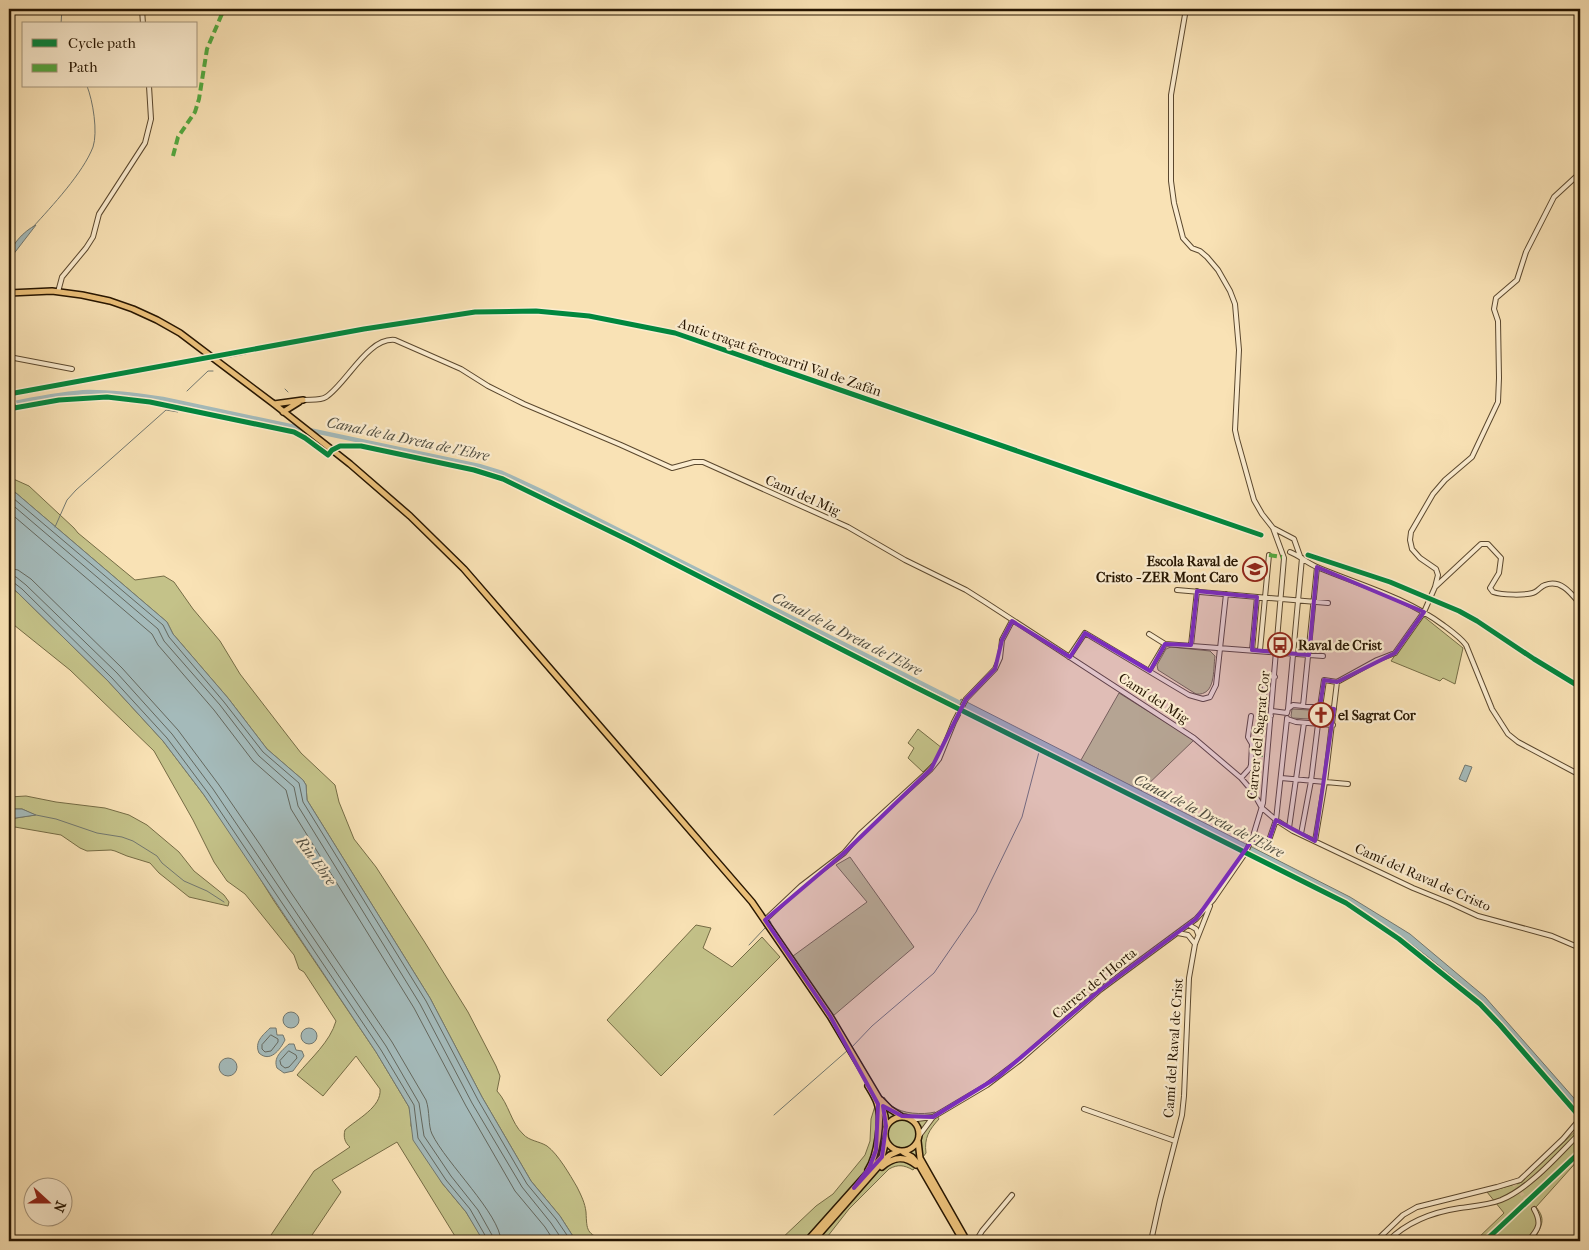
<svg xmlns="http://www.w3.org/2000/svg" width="1589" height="1250" viewBox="0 0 1589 1250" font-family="'IM FELL French Canon',serif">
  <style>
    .green { fill: #c4c289; stroke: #756c45 }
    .water { fill: #a4baba; stroke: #727870 }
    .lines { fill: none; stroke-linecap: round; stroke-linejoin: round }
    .shore { stroke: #65685e; stroke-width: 1 }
    .stream { stroke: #727870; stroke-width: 1 }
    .canal { stroke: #a4baba; stroke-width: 4.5 }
    .minor-tunnel { stroke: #d9c39a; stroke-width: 4; stroke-dasharray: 4 2; stroke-linecap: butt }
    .minor-casing { stroke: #5b482e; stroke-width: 6 }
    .major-casing { stroke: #261501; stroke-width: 8 }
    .minor { stroke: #fbeccf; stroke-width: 4 }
    .major { stroke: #ecc17a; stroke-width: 5 }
    .quiet { stroke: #53a940; stroke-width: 4; stroke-dasharray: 8 4; stroke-linecap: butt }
    .cycleway-casing { stroke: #fbeccf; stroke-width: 8 }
    .cycleway { stroke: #00873e; stroke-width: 5 }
    .marked { fill: #7b2cbf; fill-opacity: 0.2; stroke: #7b2cbf; stroke-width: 4; stroke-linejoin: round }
    .labels { text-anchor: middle; stroke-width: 4.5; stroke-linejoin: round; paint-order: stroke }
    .street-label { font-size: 14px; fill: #261501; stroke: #fbeccf }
    .poi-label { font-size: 14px; font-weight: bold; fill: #261501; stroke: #fbeccf; text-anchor: start }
    .water-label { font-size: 15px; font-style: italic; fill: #524f42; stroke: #fbeccf }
  </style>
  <rect width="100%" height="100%" fill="#f9e2b5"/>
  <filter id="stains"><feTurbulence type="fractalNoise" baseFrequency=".004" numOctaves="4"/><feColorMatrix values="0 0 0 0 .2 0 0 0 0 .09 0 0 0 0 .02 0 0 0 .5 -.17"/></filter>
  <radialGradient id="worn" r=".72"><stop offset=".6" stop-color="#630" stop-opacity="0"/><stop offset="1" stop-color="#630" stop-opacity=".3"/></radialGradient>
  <!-- green -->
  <path class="green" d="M9,477L29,486L74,528L78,533L135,580L164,576L174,582L193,609L220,641L240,674L287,735L301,753L335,785L339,802L354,839L376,867L424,941L468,1012L496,1066L500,1076L497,1091C509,1104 511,1123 523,1134C529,1141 539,1141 547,1146C558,1154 570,1175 577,1187C581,1195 585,1203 586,1212C587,1231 586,1233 605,1241H576L560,1216L531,1181L482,1097L430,998L307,800L306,785L303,780L267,749L228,698L173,634L167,622L16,493L9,490Z
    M9,585L18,593L108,681L163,741L204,795L246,856L274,901L376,1052L409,1107L411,1116V1126L442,1183L466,1212L484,1241H458L397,1142L332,1180L341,1192L308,1241H267L314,1171L350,1147C345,1143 343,1137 345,1130C357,1119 382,1107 380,1089L356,1056L323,1096L297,1075C311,1058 330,1042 336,1021L304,972L299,969L294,955L245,894L227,881L214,862L193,820L154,751L70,670L9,621Z
    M1423,616L1463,648L1455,684L1443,678L1440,681L1391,661Z
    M1171,647L1210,651L1215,656C1213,670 1216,696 1196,694L1158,670L1157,665L1166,649Z
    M1119,693L1194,740L1141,791L1081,760Z
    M1292,709L1310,710L1309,719L1292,718L1291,716Z
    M918,729L942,748L935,760L923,772L908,758L914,748L908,743Z
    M26,796L56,802L105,808L129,815L147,825L179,852L194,871L224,895L229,902L228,906L189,897L159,873L150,863L127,856L115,851L111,850L87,851L80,848L61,835L9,826V819L35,815L22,809H9V797Z
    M850,857L914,947L833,1016L793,956L867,902L836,865Z
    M696,925L711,928L703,948L732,967L762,937L780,957L661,1076L607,1020Z
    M884,1097C886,1100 889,1104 892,1106C902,1114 923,1115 935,1112L939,1119C929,1130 924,1138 926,1153L913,1170C904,1165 898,1164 889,1169L849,1209L824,1241H779L816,1206L833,1194L865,1155L870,1141L871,1119L875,1106Z
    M1580,1127V1158L1536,1207C1546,1219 1542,1225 1535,1238L1537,1241H1475L1504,1213L1487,1192L1520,1183Z"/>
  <!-- water -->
  <path class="water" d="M36,225L9,260C9,246 24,231 36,225Z
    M9,490L16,493L167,622L173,634L228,698L267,749L303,780L306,785L307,800L430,998L482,1097L531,1181L560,1216L576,1241H484L482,1239L466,1212L442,1183L413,1140L409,1107L376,1052L204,795L163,741L108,681L18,593L9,585Z
    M961,699L1350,897L1410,934L1485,997L1580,1105V1116C1554,1085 1528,1053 1501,1023C1490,1010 1477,1000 1465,988C1418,946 1374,916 1318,887L958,706Z
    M1465,765L1472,767L1466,782L1459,779Z
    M9,809H22L36,815L9,819Z
    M283 1020a8 8 0 1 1 16 0a8 8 0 1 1-16 0Z
    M301 1036a8 8 0 1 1 16 0a8 8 0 1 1-16 0Z
    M270,1028H276L277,1035H283L285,1040C280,1050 270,1063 259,1053C254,1042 263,1035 270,1028Z
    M289,1044H294L296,1050L302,1051L304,1056L293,1071L284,1073L277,1068C273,1058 281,1051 289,1044Z
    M219 1067a9 9 0 1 1 18 0a9 9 0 1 1-18 0Z"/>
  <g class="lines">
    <!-- shore -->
    <path class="shore" d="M9,495L13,498L163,625L169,637L224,702L263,752L299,783L303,802L426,1001L478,1100L527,1184L556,1219L571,1241
      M9,502L158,629L164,641L220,705L259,756L294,787L298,806L420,1004L472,1103L522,1187L551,1223L563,1241
      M9,512L152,634L158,645L214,710L253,761L286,790L291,809L414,1008L466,1106L515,1191L545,1227L554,1241
      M9,568L18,570L31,579L122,668L178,730L219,785L261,846L290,891L392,1042L426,1100C430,1111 428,1126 432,1134C446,1163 500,1214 501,1241
      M9,575L16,577L26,585L117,673L172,734L213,789L386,1046L419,1103L424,1136L451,1176L478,1210L492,1235L493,1241
      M9,582H13L22,589L112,678L167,738L208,793L381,1050L414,1105L418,1138L446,1180L470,1209L486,1237L487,1241
      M271,1035L278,1039V1042L271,1051L265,1052L262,1049V1045Z
      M289,1051L296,1055L297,1058L289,1067L285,1068L281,1065L280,1061Z"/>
    <!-- stream -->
    <path class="stream" d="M61,24L62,9
      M33,227C52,206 83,173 93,147C98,132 93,101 87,86
      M230,357L246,354
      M285,389L288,392
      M187,391L208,371H213
      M55,527L67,500L76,490L166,410L178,412L179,411
      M36,815L56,819L97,833L122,837L133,841L157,856L162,863L184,881L207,891L224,902
      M768,914L780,903
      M770,921L771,923
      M749,945L765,928
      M851,1048L872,1026L934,973L976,912L1022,817L1039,752
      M774,1115L848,1050"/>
    <!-- canal -->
    <path class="canal" d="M9,404C35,399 62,393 89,392C114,392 138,395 163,399L479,466L502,473L543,492L964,705"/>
    <!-- minor-tunnel -->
    <path class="minor-tunnel" d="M1513,1183L1534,1209"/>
    <defs>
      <path id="minor" d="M142,9L143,24
        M58,292L62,277L86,248L93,237L99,214L145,143L151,119L149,86
        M9,357L72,369
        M303,400C310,399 320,401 326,397C347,383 368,337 395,340L461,369L488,386L524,404L621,445L672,468L694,462H703L848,527L905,560L966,590L985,602L1194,738L1241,778L1253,792L1262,808L1276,820L1293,831L1413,888L1450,903L1478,916L1552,936L1580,948
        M1273,528L1294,539L1300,556
        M1290,552C1300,556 1307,563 1317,567C1360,585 1405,597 1443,625C1451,631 1460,637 1466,645L1492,709L1508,734L1518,742L1580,775
        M1435,587L1438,575L1436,569L1420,558L1412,549L1410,540L1411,532L1433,494L1445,480L1472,457L1498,402L1499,378L1498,321L1494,309L1496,298L1517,280L1526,252L1554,197L1580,173
        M1177,590L1328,603
        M1149,634L1165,644
        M1191,645L1197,591
        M1252,650L1257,597
        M1260,650L1269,555
        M1069,657L1085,633L1189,695L1203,699L1210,697L1216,685L1226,594
        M1149,671L1165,644L1323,656
        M1337,682L1377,660L1395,653L1424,612L1435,587L1481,544H1488L1501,558L1499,573L1490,588L1493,592C1501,595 1527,596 1535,592C1539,590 1541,586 1545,585C1561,579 1571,593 1580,604
        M1303,706L1317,567
        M1320,707L1324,680L1337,682
        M1288,709L1302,558
        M1272,711L1287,713L1288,709L1293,705L1334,709
        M1271,716L1262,715L1266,676L1275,677
        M1287,718V719L1296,722L1333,725
        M1241,778L1250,768L1251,765L1252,744L1248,737L1251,716
        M1281,778L1348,784
        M1289,828L1304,723
        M1301,834L1311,781L1318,724
        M1315,841L1325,782L1337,682
        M1250,842L1266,849L1276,820L1287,719
        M765,920L801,886L844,853L860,834L931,769L939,759L954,722L966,699L995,669L1000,658L1002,640L1012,621
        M1189,925L1196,929L1198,934
        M1178,933L1188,935L1195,944
        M1084,1109L1175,1141
        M909,1118L917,1119L933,1117L987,1085L1020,1060L1100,990L1196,919L1213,900L1246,852L1253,836L1263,803L1284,558L1273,528L1262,514L1254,500L1237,439L1235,430L1239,350L1235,304L1230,291L1218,270L1207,257L1200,251L1192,248L1183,238L1174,203L1171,181V95L1186,9
        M919,1136L933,1117
        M976,1241L982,1231L1012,1195
        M1078,1241H1080
        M1151,1241L1160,1200L1182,1115L1184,1096L1189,978L1195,944L1210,906
        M1376,1241L1403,1215L1417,1207L1497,1187L1520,1180L1563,1139L1580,1119
        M1388,1241C1407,1222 1433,1212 1460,1208C1474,1206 1488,1205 1501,1200C1530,1188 1558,1155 1580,1133
        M1528,1241C1539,1229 1542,1223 1534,1209"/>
      <path id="major" d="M9,293L52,291L82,295L110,301L133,309L157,320L180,333L274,404L350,464L410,516L464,569L752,902L830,1016L880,1100L885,1116L886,1126
        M274,404L303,400
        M283,412L299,402
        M868,1086C871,1091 875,1097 877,1103C883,1119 877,1156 868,1170
        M881,1100L890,1109L901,1116
        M885 1134a17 17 0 1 1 34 0a17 17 0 1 1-34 0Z
        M918,1141L920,1158L967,1241
        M903,1152L912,1157L919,1165L963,1241
        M882,1167C893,1157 904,1155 916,1165
        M807,1241L882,1157L886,1140
        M813,1241L883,1161L890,1155L899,1151"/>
    </defs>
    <!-- minor casing -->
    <use href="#minor" class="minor-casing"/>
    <!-- major casing -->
    <use href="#major" class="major-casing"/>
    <!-- minor -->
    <use href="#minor" class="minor"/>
    <!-- major -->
    <use href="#major" class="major"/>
    <!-- quiet -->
    <path class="quiet" d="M173,156L178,137L195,112L199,99L207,49L224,9
      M1269,555L1282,557
      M1262,715L1259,755H1267"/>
    <defs>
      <path id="cycleway" d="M9,394L364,329L475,312L536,311L589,316L675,333L1261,535
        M9,399H11L14,408L59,400L107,397L150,402L294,432L305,438L328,455L332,450L340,446H361L474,470L503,479L632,542L913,686L1346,903L1399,939L1480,1004L1500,1025L1580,1117
        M1308,555L1390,582L1459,611L1477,621L1534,659L1580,687
        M1485,1241L1580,1152"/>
    </defs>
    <!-- cycleway casing -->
    <use href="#cycleway" class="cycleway-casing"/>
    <!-- cycleway -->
    <use href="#cycleway" class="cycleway"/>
  </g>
  <!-- marked area -->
  <path class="marked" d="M1317,567L1424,612L1395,653L1337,682L1324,680L1320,707L1334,709L1315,841L1276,820L1266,849L1251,842L1196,919L1100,990L998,1077L933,1117L902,1116L883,1106L886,1126L882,1157L854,1188L869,1168L876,1150L878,1104L830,1016L765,920L844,853L931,769L966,699L995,669L1002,640L1012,621L1070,657L1085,633L1150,671L1165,644L1191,645L1197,591L1257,597L1252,650L1309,655Z"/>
  <!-- icons -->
  <defs>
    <symbol id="school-ring" viewBox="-11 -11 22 22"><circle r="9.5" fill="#fbeccf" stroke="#8f2418" stroke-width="1.5"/><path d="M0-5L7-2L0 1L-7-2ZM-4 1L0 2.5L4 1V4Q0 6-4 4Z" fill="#8f2418"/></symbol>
    <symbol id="bus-ring" viewBox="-11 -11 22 22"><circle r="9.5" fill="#fbeccf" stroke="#8f2418" stroke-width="1.5"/><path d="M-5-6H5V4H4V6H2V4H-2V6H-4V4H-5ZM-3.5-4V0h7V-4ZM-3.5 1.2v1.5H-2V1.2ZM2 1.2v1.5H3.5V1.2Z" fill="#8f2418"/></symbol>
    <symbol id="church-ring" viewBox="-11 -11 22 22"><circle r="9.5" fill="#fbeccf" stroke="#8f2418" stroke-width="1.5"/><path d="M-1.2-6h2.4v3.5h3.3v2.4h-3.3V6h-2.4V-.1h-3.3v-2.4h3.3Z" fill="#8f2418"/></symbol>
  </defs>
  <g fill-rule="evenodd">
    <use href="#school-ring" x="1241" y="555" width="28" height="28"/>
    <use href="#bus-ring" x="1266" y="631" width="28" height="28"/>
    <use href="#church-ring" x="1307" y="701" width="28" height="28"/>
  </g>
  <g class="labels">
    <!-- street labels -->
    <g class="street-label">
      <text transform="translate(780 357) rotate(19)" y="5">Antic traçat ferrocarril Val de Zafán</text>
      <text transform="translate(803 495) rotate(24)" y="5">Camí del Mig</text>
      <text transform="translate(1154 698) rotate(33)" y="5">Camí del Mig</text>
      <text transform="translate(1258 735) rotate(-84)" y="5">Carrer del Sagrat Cor</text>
      <text transform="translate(1423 877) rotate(24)" y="5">Camí del Raval de Cristo</text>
      <text transform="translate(1094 983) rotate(-39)" y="5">Carrer de l'Horta</text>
      <text transform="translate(1173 1048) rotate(-86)" y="5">Camí del Raval de Crist</text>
    </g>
    <!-- poi labels -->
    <g class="poi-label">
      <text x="1238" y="566" text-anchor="end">Escola Raval de<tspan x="1238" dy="16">Cristo - ZER Mont Caro</tspan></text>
      <text x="1298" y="650">Raval de Crist</text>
      <text x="1338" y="720">el Sagrat Cor</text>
    </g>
    <!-- water labels -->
    <g class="water-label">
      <text transform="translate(408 439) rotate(12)" y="5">Canal de la Dreta de l'Ebre</text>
      <text transform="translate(847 634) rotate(27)" y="5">Canal de la Dreta de l'Ebre</text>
      <text transform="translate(1209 816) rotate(27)" y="5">Canal de la Dreta de l'Ebre</text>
      <text transform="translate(316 861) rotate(54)" y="5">Riu Ebre</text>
    </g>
  </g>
  <!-- margin -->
  <rect width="1589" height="1250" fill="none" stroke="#f9e2b5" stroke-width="30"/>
  <rect x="10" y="10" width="1569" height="1230" fill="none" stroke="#261501" stroke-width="2.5"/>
  <rect x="15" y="15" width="1559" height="1220" fill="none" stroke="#261501"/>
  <!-- legend -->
  <rect x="22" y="22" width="175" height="65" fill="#fbeccf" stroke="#a6967d"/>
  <rect x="32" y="39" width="25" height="8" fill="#00873e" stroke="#a6967d"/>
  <text x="68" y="48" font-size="15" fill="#261501">Cycle path</text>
  <rect x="32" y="64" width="25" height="8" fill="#53a940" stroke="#a6967d"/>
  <text x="68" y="72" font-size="15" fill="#261501">Path</text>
  <!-- north arrow -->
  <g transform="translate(48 1202) rotate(111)"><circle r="24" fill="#fbeccf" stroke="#a6967d"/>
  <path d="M0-4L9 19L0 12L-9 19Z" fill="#8f2418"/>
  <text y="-8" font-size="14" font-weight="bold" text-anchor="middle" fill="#261501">N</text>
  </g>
  <rect width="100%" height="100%" filter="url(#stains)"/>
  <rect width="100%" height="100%" fill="url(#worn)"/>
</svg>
